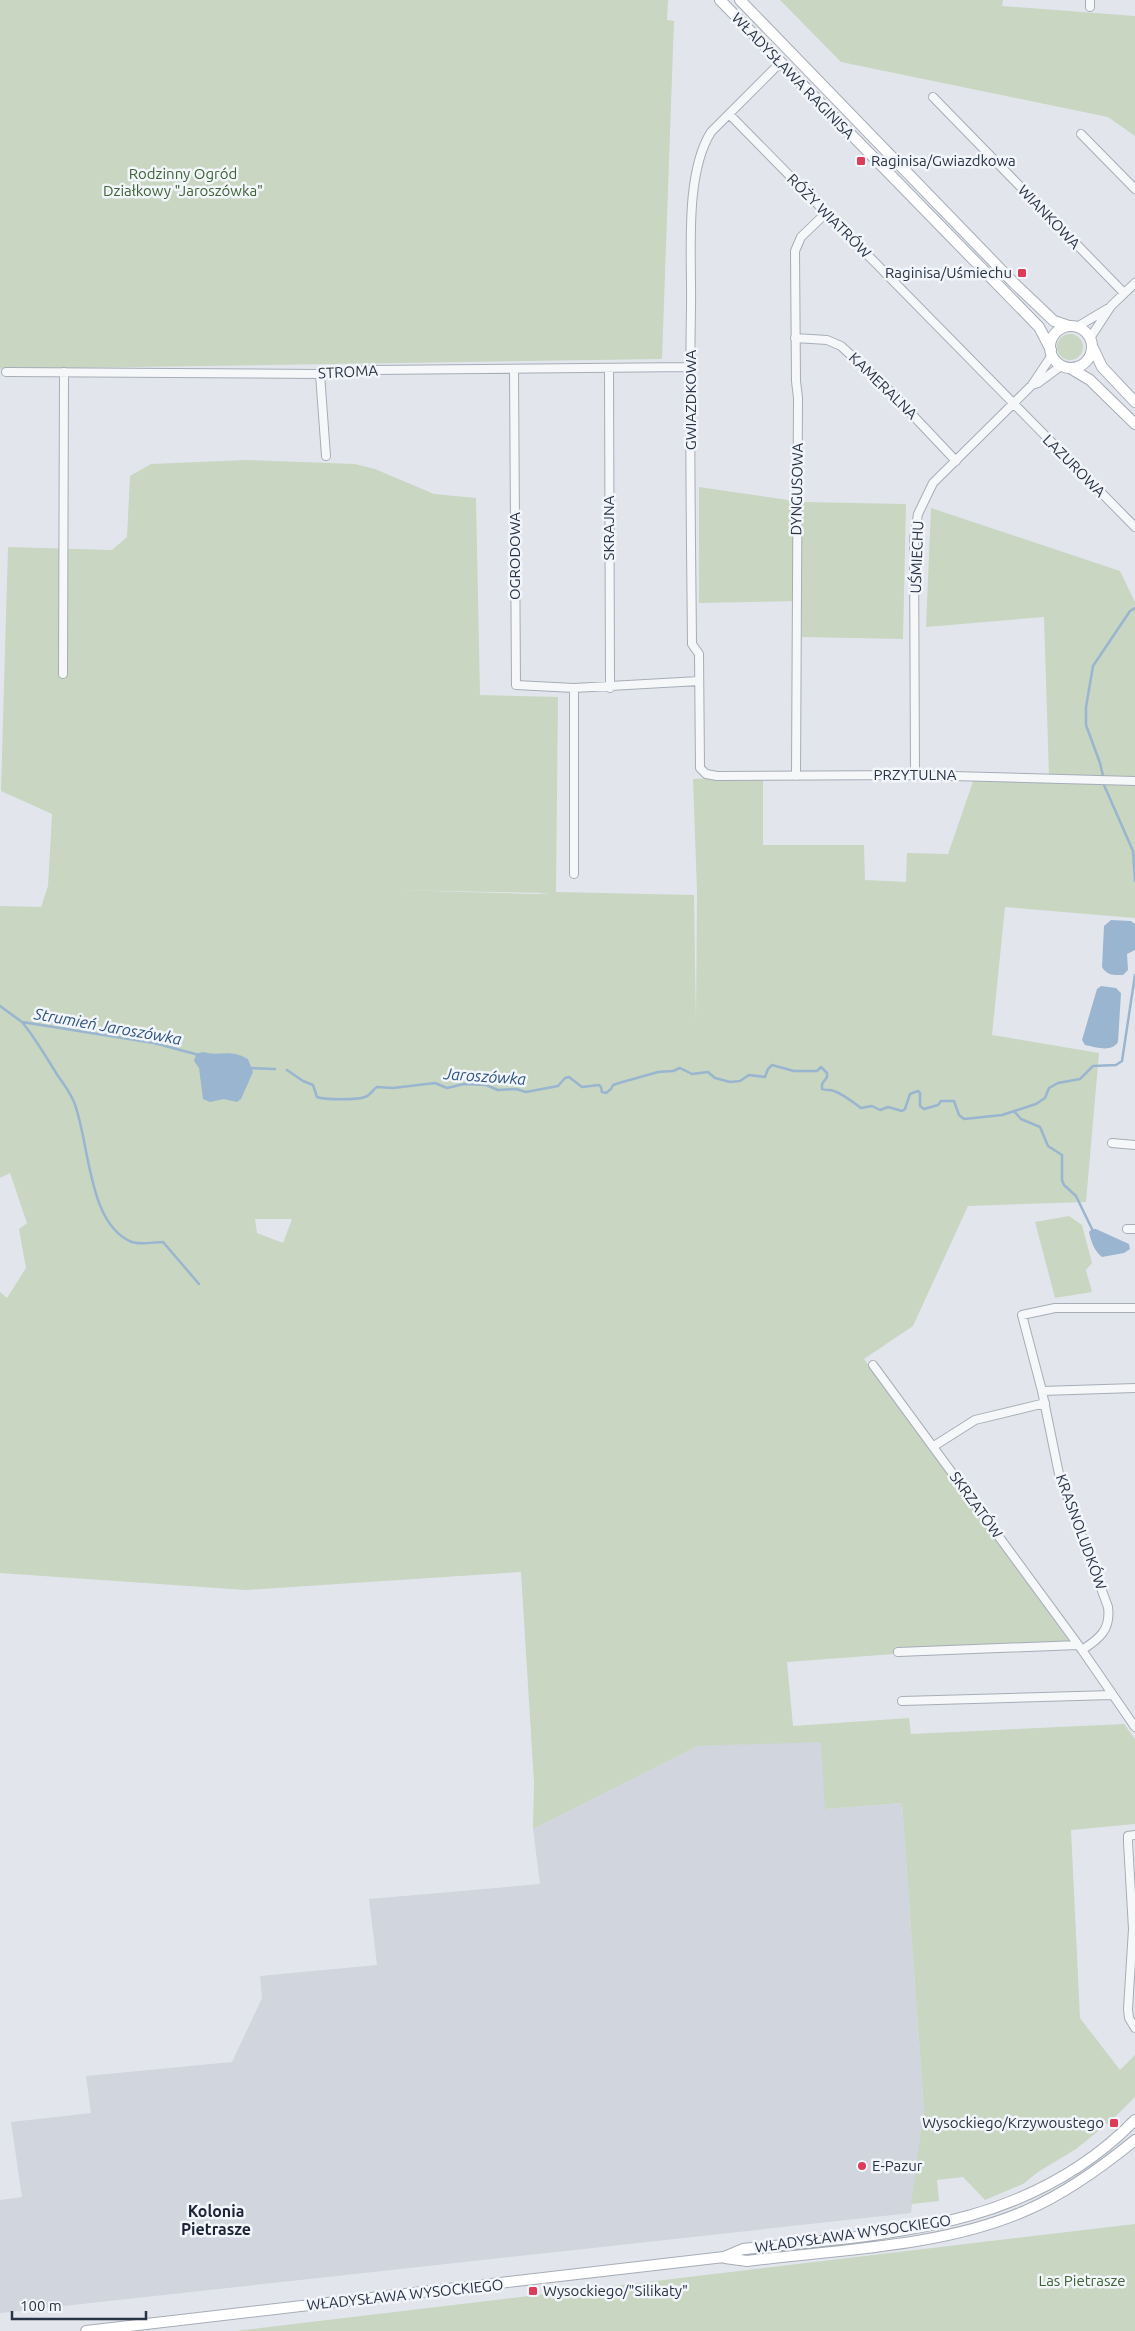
<svg xmlns="http://www.w3.org/2000/svg" width="1135" height="2331" viewBox="0 0 1135 2331" font-family="Ubuntu,sans-serif">
  <style>
    .built { fill: #d0d5de }
    .green { fill: #c8d6c2; fill-rule: evenodd }
    .water { fill: #9ab5cf }
    .lines { fill: none; stroke-linecap: round; stroke-linejoin: round }
    .stream { stroke: #9ab5cf; stroke-width: 2.5 }
    .minor-casing { stroke: #a6adb7; stroke-width: 10 }
    .secondary-casing { stroke: #a6adb7; stroke-width: 12 }
    .minor { stroke: #f5f7f9; stroke-width: 8 }
    .secondary { stroke: #fff; stroke-width: 10 }
    .poi-dot { fill: #dc3c57; stroke: #f2f5f9; stroke-width: 2 }
    .labels { text-anchor: middle; stroke-width: 5; stroke-linejoin: round; paint-order: stroke }
    .street-label { font-size: 15px; fill: #283346; stroke: #f2f5f9 }
    .poi-label { font-size: 15px; fill: #283346; stroke: #f2f5f9; text-anchor: start }
    .park-label { font-size: 15px; fill: #3e6334; stroke: #f2f5f9 }
    .water-label { font-size: 16px; font-style: italic; fill: #2e537e; stroke: #f2f5f9 }
    .neighbourhood-label { font-size: 16px; font-weight: bold; fill: #1a2436; stroke: #f2f5f9 }
  </style>
  <rect width="100%" height="100%" fill="#e2e6ec"/>
  <!-- built -->
  <path class="built" d="M822,1741L826,1809L902,1803L924,2111L911,2213L0,2313V2200L22,2197L11,2122L91,2113L86,2076L232,2062L262,1998L260,1976L377,1965L369,1899L540,1884L533,1829L698,1746Z"/>
  <!-- green -->
  <path class="green" d="M0,0H668L667,20L674,21L662,359L0,369Z
    M780,0H1003L1002,6L1135,16V136L1108,117L841,62Z
    M1057 347a13 13 0 1 1 26 0a13 13 0 1 1-26 0Z
    M246,460L355,464L375,469L434,494L476,498L480,695L558,697L556,892L694,895L696,1026L697,892L693,779L763,776V845H864L865,880L906,882L907,853L948,854L975,776L1049,777L1044,617L926,627L931,508L1120,571L1135,602V918L1005,907L992,1035L1099,1053L1086,1202L968,1206L913,1326L864,1359L1069,1641L787,1662L793,1726L909,1718L911,1734L1124,1724L1135,1739V1824L1071,1830L1080,2018L1120,2070L1135,2055V2097L1112,2120L1076,2149L1038,2172L1023,2184L985,2200L963,2177L937,2180L939,2201L911,2204L924,2111L902,1803L825,1809L821,1742L698,1746L533,1829L534,1783L521,1572L246,1590L0,1573V1292L7,1298L26,1268L19,1229L27,1223L10,1173L0,1178V906L41,907L48,886L52,814L1,791L8,547L112,550L127,537L130,476L151,464ZM396,890L550,893L537,894ZM255,1219H292L283,1243L257,1233Z
    M699,487L802,502L906,504L903,639L802,637V601L699,603Z
    M1069,1216L1082,1225L1092,1263L1086,1270L1092,1292L1055,1298L1035,1222Z
    M1135,2224V2331H236L1033,2236Z"/>
  <!-- water -->
  <path class="water" d="M1111,920L1131,921L1135,924V950L1127,954L1128,970L1123,975C1114,975 1107,976 1102,967L1104,926Z
    M1101,986L1116,988L1121,993L1118,1042C1111,1053 1096,1047 1085,1045L1082,1040L1097,989Z
    M203,1052C221,1057 228,1048 248,1059L253,1072L241,1099L237,1102L224,1099L210,1102L203,1099L199,1068L194,1061L196,1054Z
    M1092,1229H1096L1129,1244L1130,1249L1124,1253L1102,1257C1094,1251 1091,1241 1089,1232Z"/>
  <g class="lines">
    <!-- stream -->
    <path class="stream" d="M1103,776L1100,763L1086,725V707L1093,666L1130,611L1135,608
      M1104,785L1133,851L1135,881
      M0,1006L22,1022L154,1043L199,1055
      M22,1022C36,1039 46,1057 58,1076C64,1084 70,1093 74,1102C90,1142 87,1224 132,1242C140,1245 154,1242 163,1242L199,1284
      M249,1068L275,1069
      M287,1070L303,1081L313,1085L317,1097C324,1100 358,1100 365,1097C371,1095 373,1089 377,1087L393,1088L435,1083L447,1088L464,1084L486,1085L498,1090L516,1089L526,1092L558,1086L565,1078L569,1077L582,1087L599,1085L601,1087L602,1092L606,1093L611,1089L613,1085L619,1083L658,1072L673,1071L680,1068L692,1074L708,1072L715,1078L730,1082L740,1081L749,1075L765,1077L768,1069L772,1065L794,1071H817L821,1067L827,1073V1077L822,1084V1089C826,1091 830,1089 834,1091C843,1094 854,1103 861,1108L872,1106L880,1110L888,1107L902,1111L905,1109L910,1094L918,1091L920,1093V1106L924,1109L938,1105L941,1101H954L959,1115L964,1119L1002,1115L1036,1104L1045,1098L1049,1088L1058,1083L1080,1079L1093,1066L1116,1065L1122,1061L1135,975
      M1014,1111L1021,1119L1040,1127L1048,1146L1062,1155V1180L1064,1185L1076,1196L1092,1229"/>
    <defs>
      <path id="minor" d="M1090,0V7
        M780,63L711,132C684,175 692,256 691,307C689,419 691,531 692,644L699,654L700,768L706,774L717,776L915,775L1135,781
        M933,97L1124,293
        M729,114L1135,527
        M1081,134L1135,189
        M1077,327L1107,309
        M795,338L827,340L841,346L888,389L956,461
        M1090,338L1111,306L1135,283
        M609,368L610,688
        M514,369L516,685L574,688
        M6,372L320,374L370,370L690,367
        M320,374L326,456
        M1032,385L1038,383L1061,366
        M63,674L64,372
        M915,775L914,539L918,514L933,483L1032,385L1052,355
        M796,776L798,398L796,381L795,251L801,237L826,213
        M574,874V688L699,681
        M1112,1143L1135,1145
        M1127,1229H1135
        M873,1365L1082,1650L1135,1727
        M1042,1391L1135,1388
        M934,1446L975,1420L1045,1403
        M1082,1650C1099,1639 1111,1630 1108,1607L1059,1474L1042,1391L1022,1315L1055,1308H1135
        M898,1652L1078,1645
        M902,1701L1112,1695
        M1135,1835L1128,1836V1842L1133,1929L1128,2009L1129,2018L1135,2028"/>
      <path id="secondary" d="M720,0L1039,327L1051,350
        M740,0L1014,283L1054,321L1069,326
        M1050 347a21 21 0 1 1 42 0a21 21 0 1 1-42 0Z
        M1093,348L1102,367L1135,402
        M1070,368L1090,380L1135,424
        M725,2258L747,2261C836,2250 944,2247 1027,2210C1066,2193 1102,2167 1135,2140
        M86,2331L724,2257L743,2249C886,2234 1028,2230 1135,2120"/>
    </defs>
    <!-- minor casing -->
    <use href="#minor" class="minor-casing"/>
    <!-- secondary casing -->
    <use href="#secondary" class="secondary-casing"/>
    <!-- minor -->
    <use href="#minor" class="minor"/>
    <!-- secondary -->
    <use href="#secondary" class="secondary"/>
  </g>
  <!-- markers -->
  <g class="poi-dot">
    <rect x="856" y="156" width="10" height="10" rx="2.5"/>
    <rect x="1017" y="268" width="10" height="10" rx="2.5"/>
    <rect x="1109" y="2118" width="10" height="10" rx="2.5"/>
    <circle cx="862" cy="2166" r="5"/>
    <rect x="528" y="2286" width="10" height="10" rx="2.5"/>
  </g>
  <g class="labels">
    <!-- street labels -->
    <g class="street-label">
      <text transform="translate(793 76) rotate(46)" y="5">WŁADYSŁAWA RAGINISA</text>
      <text transform="translate(829 216) rotate(45)" y="5">RÓŻY WIATRÓW</text>
      <text transform="translate(1049 217) rotate(46)" y="5">WIANKOWA</text>
      <text transform="translate(348 372) rotate(-3)" y="5">STROMA</text>
      <text transform="translate(883 386) rotate(44)" y="5">KAMERALNA</text>
      <text transform="translate(691 400) rotate(-90)" y="5">GWIAZDKOWA</text>
      <text transform="translate(1074 466) rotate(45)" y="5">LAZUROWA</text>
      <text transform="translate(797 489) rotate(-89)" y="5">DYNGUSOWA</text>
      <text transform="translate(609 528) rotate(-90)" y="5">SKRAJNA</text>
      <text transform="translate(515 556) rotate(-90)" y="5">OGRODOWA</text>
      <text transform="translate(917 557) rotate(-88)" y="5">UŚMIECHU</text>
      <text x="915" y="780">PRZYTULNA</text>
      <text transform="translate(976 1505) rotate(54)" y="5">SKRZATÓW</text>
      <text transform="translate(1081 1532) rotate(70)" y="5">KRASNOLUDKÓW</text>
      <text transform="translate(853 2234) rotate(-8)" y="5">WŁADYSŁAWA WYSOCKIEGO</text>
      <text transform="translate(405 2295) rotate(-6)" y="5">WŁADYSŁAWA WYSOCKIEGO</text>
    </g>
    <!-- poi labels -->
    <g class="poi-label">
      <text x="871" y="166">Raginisa/Gwiazdkowa</text>
      <text x="1012" y="278" text-anchor="end">Raginisa/Uśmiechu</text>
      <text x="1104" y="2128" text-anchor="end">Wysockiego/Krzywoustego</text>
      <text x="872" y="2171">E-Pazur</text>
      <text x="543" y="2296">Wysockiego/"Silikaty"</text>
    </g>
    <!-- park labels -->
    <g class="park-label">
      <text x="183" y="179">Rodzinny Ogród<tspan x="183" dy="17">Działkowy "Jaroszówka"</tspan></text>
      <text x="1082" y="2286">Las Pietrasze</text>
    </g>
    <!-- water labels -->
    <g class="water-label">
      <text transform="translate(108 1026) rotate(10)" y="6">Strumień Jaroszówka</text>
      <text transform="translate(485 1076) rotate(4)" y="6">Jaroszówka</text>
    </g>
    <!-- neighbourhood labels -->
    <g class="neighbourhood-label">
      <text x="216" y="2217">Kolonia<tspan x="216" dy="18">Pietrasze</tspan></text>
    </g>
  </g>
  <!-- scale -->
  <path d="M12 2311v8h134v-8" fill="none" stroke="#283346" stroke-width="2.5"/>
  <text x="20" y="2311" font-size="15" fill="#283346" stroke="#f2f5f9" stroke-width="4" paint-order="stroke">100 m</text>
</svg>
